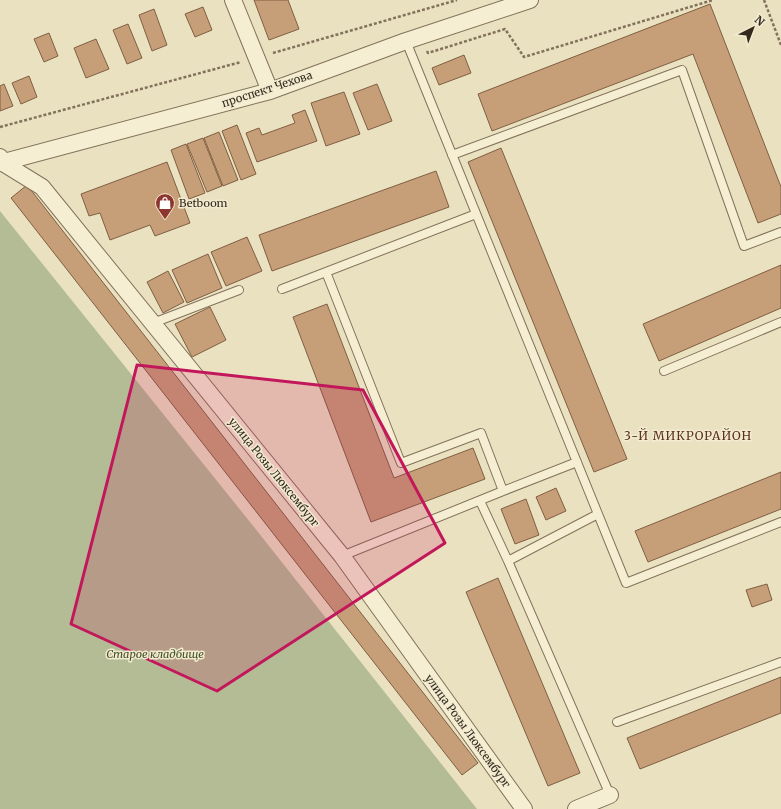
<svg xmlns="http://www.w3.org/2000/svg" width="781" height="809" viewBox="0 0 781 809" font-family="Merriweather,serif">
  <style>
    .cemetery { fill: #b4bc95 }
    .building { fill: #c69f79; stroke: #7f5f42 }
    .lines { fill: none; stroke-linecap: round; stroke-linejoin: round }
    .lane-casing { stroke: #82725a; stroke-width: 10 }
    .street-casing { stroke: #82725a; stroke-width: 18 }
    .path { stroke: #82725a; stroke-width: 2.5; stroke-dasharray: 3 2; stroke-linecap: butt }
    .lane { stroke: #f6eed3; stroke-width: 8 }
    .street { stroke: #f6eed3; stroke-width: 16 }
    .marked { fill: #c2185b; fill-opacity: 0.2; stroke: #c2185b; stroke-width: 3; stroke-linejoin: round }
    .labels { text-anchor: middle; stroke-width: 3; stroke-linejoin: round; paint-order: stroke }
    .street-label { font-size: 11px; fill: #33291d; stroke: #f2ebd0 }
    .poi-label { font-size: 11px; fill: #33291d; stroke: #f2ebd0; text-anchor: start }
    .park-label { font-size: 11px; font-style: italic; fill: #414e25; stroke: #f2ebd0 }
    .neighbourhood-label { font-size: 12px; letter-spacing: 1px; fill: #5c3120; stroke: #f2ebd0 }
  </style>
  <rect width="100%" height="100%" fill="#eae1c1"/>
  <!-- cemetery -->
  <path class="cemetery" d="M0,211L254,527L477,809H0Z"/>
  <!-- building -->
  <path class="building" d="M254,0H288L299,29L269,40Z
    M710,4L781,187V214L758,223L693,54L492,131L478,94Z
    M203,7L212,30L195,37L185,14Z
    M154,9L167,45L152,51L139,15Z
    M128,24L142,58L127,64L113,30Z
    M49,33L58,56L44,62L34,39Z
    M96,39L109,69L86,78L74,48Z
    M464,55L471,73L439,85L432,68Z
    M29,76L37,97L21,104L12,83Z
    M4,84L13,106L0,111V86Z
    M377,84L392,121L368,130L353,93Z
    M344,92L360,134L326,146L311,103Z
    M305,110L317,141L257,162L246,133L259,128L262,135L295,123L292,115Z
    M237,125L256,174L241,180L222,131Z
    M219,132L238,180L223,186L204,138Z
    M203,138L222,186L207,192L187,144Z
    M186,144L205,193L189,199L171,150Z
    M501,148L627,459L594,472L468,162Z
    M167,162L190,223L155,236L150,225L110,240L100,213L89,216L81,194Z
    M436,171L449,207L272,271L259,235Z
    M27,185L478,763L462,775L11,198Z
    M247,237L262,271L226,286L211,252Z
    M208,254L222,288L187,303L172,270Z
    M781,265V308L659,361L643,324Z
    M168,271L184,302L163,313L147,282Z
    M327,304L394,478L473,448L485,479L371,522L293,317Z
    M210,307L226,340L192,357L175,324Z
    M781,472V509L648,562L635,531Z
    M556,488L566,511L546,520L536,497Z
    M526,499L539,535L515,544L501,509Z
    M498,578L580,773L548,786L466,592Z
    M767,584L772,600L752,607L746,590Z
    M781,677V713L640,769L627,738Z"/>
  <g class="lines">
    <defs>
      <path id="lane" d="M406,41L626,583L781,522
        M452,155L682,70L744,246L781,232
        M326,272L401,463L481,433L503,491L342,556
        M282,289L476,214
        M153,323L239,290
        M664,371L781,322
        M503,491L577,462
        M480,501L508,561L598,514
        M508,561L610,795
        M617,722L781,662"/>
      <path id="street" d="M233,0L270,91
        M0,157L3,163L42,187L342,556L524,809
        M0,163L270,91L406,41L530,0
        M576,809L610,795"/>
    </defs>
    <!-- lane casing -->
    <use href="#lane" class="lane-casing"/>
    <!-- street casing -->
    <use href="#street" class="street-casing"/>
    <!-- path -->
    <path class="path" d="M764,0L781,45
      M427,51L428,53L505,29L524,57L713,0
      M273,53L457,0
      M0,127L241,62"/>
    <!-- lane -->
    <use href="#lane" class="lane"/>
    <!-- street -->
    <use href="#street" class="street"/>
  </g>
  <!-- marked area -->
  <path class="marked" d="M137,365L363,390L445,543L217,691L71,624Z"/>
  <!-- icons -->
  <defs>
    <symbol id="shop-pin" viewBox="-11 -11 22 30"><path d="M0 17L-7.5 6A9.5 9.5 0 1 1 7.5 6Z" fill="#8d352e" stroke="#f2ebd0"/><path d="M-5-2.5h2.3a2.7 3.5 0 0 1 5.4 0H5L5.5 6h-11ZM-1.5-2.5h3a1.5 2.3 0 0 0-3 0Z" fill="#fff"/></symbol>
  </defs>
  <g fill-rule="evenodd">
    <use href="#shop-pin" x="154" y="192" width="22" height="30"/>
  </g>
  <g class="labels">
    <!-- street labels -->
    <g class="street-label">
      <text transform="translate(267 89) rotate(-18)" y="4">проспект Чехова</text>
      <text transform="translate(274 472) rotate(51)" y="4">улица Розы Люксембург</text>
      <text transform="translate(468 731) rotate(54)" y="4">улица Розы Люксембург</text>
    </g>
    <!-- poi labels -->
    <g class="poi-label">
      <text x="179" y="207">Betboom</text>
    </g>
    <!-- park labels -->
    <g class="park-label">
      <text x="155" y="658">Старое кладбище</text>
    </g>
    <!-- neighbourhood labels -->
    <g class="neighbourhood-label">
      <text x="688" y="440">3-Й МИКРОРАЙОН</text>
    </g>
  </g>
  <!-- north arrow -->
  <g transform="translate(753 28) rotate(42)" stroke="#f2ebd0" stroke-width="3" paint-order="stroke">
  <path d="M0-3L7 15L0 10L-7 15Z" fill="#33291d"/>
  <text y="-6" font-size="11" font-weight="bold" text-anchor="middle" fill="#33291d">N</text>
  </g>
</svg>
